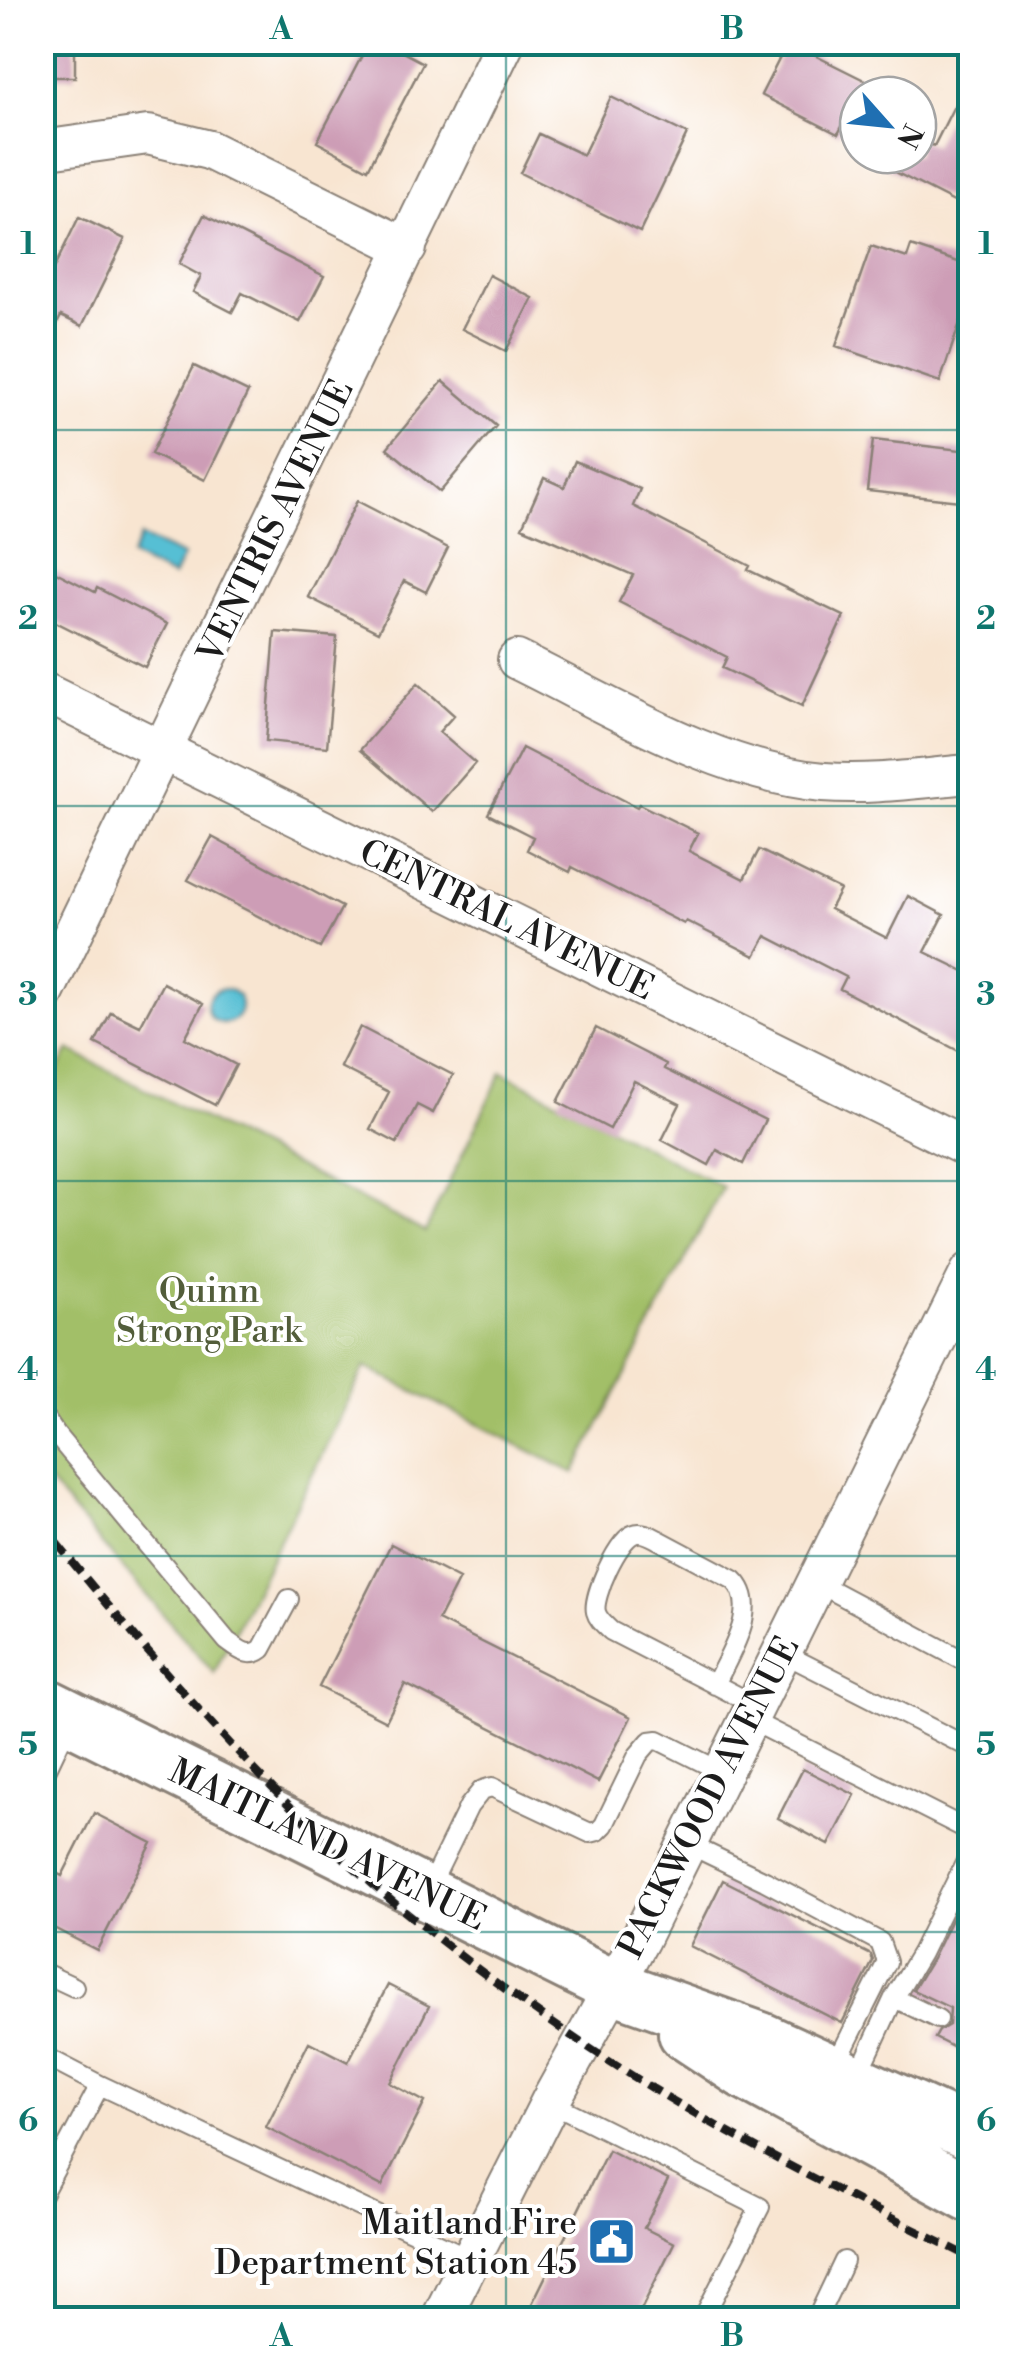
<svg xmlns="http://www.w3.org/2000/svg" width="1013" height="2362" viewBox="0 0 1013 2362" font-family="'Libre Bodoni',serif">
  <style>
    .green { fill: #a2bf67; stroke: #5f6e42; stroke-width: 2.5 }
    .water { fill: #57bfd4; stroke: #3a6e78; stroke-width: 2.5 }
    .building { fill: #cd9db6 }
    .lines { fill: none; stroke-linecap: round; stroke-linejoin: round }
    .lane-casing { stroke: #8a8076; stroke-width: 22 }
    .street-casing { stroke: #8a8076; stroke-width: 42 }
    .secondary-casing { stroke: #8a8076; stroke-width: 58 }
    .lane { stroke: #fff; stroke-width: 18 }
    .street { stroke: #fff; stroke-width: 38 }
    .secondary { stroke: #fff; stroke-width: 52 }
    .rail { stroke: #1c1c1c; stroke-width: 8; stroke-dasharray: 15 8; stroke-linecap: butt }
    .grid { fill: none; stroke: #0f766e; stroke-width: 2.5; stroke-opacity: 0.55 }
    .labels { text-anchor: middle; stroke-width: 8; stroke-linejoin: round; paint-order: stroke }
    .street-label { font-size: 35px; fill: #1c1c1c; stroke: #fff }
    .park-label { font-size: 35px; fill: #525d3a; stroke: #fff }
    .poi-label { font-size: 35px; fill: #1c1c1c; stroke: #fff; text-anchor: end }
    .neatline { fill: none; stroke: #0f766e; stroke-width: 4 }
    .grid-label { font-size: 32px; text-anchor: middle; font-weight: bold; fill: #0f766e }
  </style>
  <rect width="100%" height="100%" fill="#fff"/>
  <filter id="ink" filterUnits="userSpaceOnUse"><feTurbulence type="fractalNoise" baseFrequency=".01" numOctaves="2"/><feDisplacementMap in="SourceGraphic" scale="20" xChannelSelector="R" yChannelSelector="G"/><feConvolveMatrix kernelMatrix="1 2 1 2 8 2 1 2 1" color-interpolation-filters="sRGB"/></filter>
  <filter id="wash" filterUnits="userSpaceOnUse"><feTurbulence type="fractalNoise" baseFrequency=".0048" numOctaves="4" result="noise"/><feDisplacementMap in="SourceGraphic" scale="40" xChannelSelector="R" yChannelSelector="G"/><feGaussianBlur stdDeviation="2.25" result="paint"/><feColorMatrix in="noise" values="0 0 0 0 0 0 0 0 0 0 0 0 0 0 0 0 0 1.4 0 .05"/><feComposite in="paint" operator="in"/></filter>
  <g filter="url(#wash)">
    <rect width="100%" height="100%" fill="#f8e5d1"/>
    <!-- green -->
    <path class="green" d="M69,1050L425,1232L502,1072L723,1187L574,1473L365,1367L214,1673L43,1476L42,1098Z"/>
    <!-- water -->
    <path class="water" d="M141,537L183,556L173,577L131,557Z
      M207 1006a17 17 0 1 1 34 0a17 17 0 1 1-34 0Z"/>
    <g id="blocks">
      <!-- building -->
      <path class="building" d="M42,42H75V77H42Z
        M369,42H383L423,63L368,169L317,142Z
        M788,42L866,81L838,134L761,95Z
        M970,74V179L958,204L862,155H918V138L934,146Z
        M611,97L687,134L640,232L520,173L539,134L583,155Z
        M204,215L324,276L300,322L242,293L232,312L193,292L201,276L179,264Z
        M79,217L125,239L82,326L61,316L42,355V264L53,270Z
        M871,246L907,258L911,246L970,266V293L940,382L836,346Z
        M489,275L533,298L506,351L462,329Z
        M194,366L248,392L205,480L151,454Z
        M443,381L496,426L440,492L387,448Z
        M873,440L970,451V502L867,491Z
        M575,461L640,489L633,506L750,566L748,570L844,616L802,706L722,668L727,657L619,602L633,575L522,527L544,478L564,487Z
        M357,501L448,548L426,592L404,581L378,632L308,597Z
        M42,565L95,592L97,588L167,624L145,667L42,615Z
        M275,632L337,637L327,747L266,741Z
        M418,683L454,715L439,732L475,763L432,812L360,750Z
        M522,748L637,807L639,804L698,833L689,851L744,879L759,850L840,890L830,909L887,938L908,896L944,915L925,952L970,974V1057L840,989L846,977L766,936L755,956L686,921L684,924L572,867L570,872L527,850L533,837L488,814Z
        M212,837L342,907L320,948L188,880Z
        M163,983L203,1004L185,1038L236,1065L215,1105L95,1043L111,1012L140,1026Z
        M360,1027L453,1075L433,1113L417,1105L397,1143L370,1129L389,1092L340,1067Z
        M596,1028L666,1064L664,1069L765,1120L743,1164L717,1150L709,1165L662,1140L680,1104L634,1081L610,1129L558,1102Z
        M391,1544L459,1579L438,1620L631,1717L598,1782L405,1684L386,1721L319,1687Z
        M803,1769L855,1795L829,1845L778,1818Z
        M94,1813L152,1843L97,1950L42,1922V1865L62,1876Z
        M723,1880L871,1955L873,1961L842,2023L690,1946Z
        M970,1880V2056L935,2038L939,2031L949,2025L950,2008L913,1990L932,1959Z
        M388,1985L429,2006L390,2083L425,2102L382,2186L266,2127L309,2042L348,2062Z
        M608,2150L668,2180L644,2228L674,2243L636,2320H524Z"/>
    </g>
  </g>
  <g filter="url(#ink)">
    <use href="#blocks" fill-opacity="0" stroke="#8a8076" stroke-width="2.5"/>
    <g class="lines">
      <defs>
        <path id="lane" d="M42,1414L57,1436L227,1641C238,1649 249,1659 262,1649L289,1599
          M816,1582L970,1664
          M781,1652L970,1748
          M715,1685C728,1656 762,1607 734,1580L657,1539C650,1535 641,1531 634,1534C618,1539 592,1597 596,1612C598,1620 605,1625 611,1631L755,1705
          M748,1719L962,1827L970,1835
          M42,1779L69,1722
          M686,1843L765,1881L880,1942L887,1962L835,2066
          M428,1890L469,1806L482,1790L492,1787L590,1833L598,1831L604,1825L638,1755L650,1741L658,1740L722,1772
          M42,1972L74,1987
          M894,1998L921,1953L970,1853
          M42,2055L100,2085L42,2194
          M856,2080L894,1998L938,2019
          M100,2085L471,2259
          M550,2102L760,2207L702,2320
          M816,2320L844,2261"/>
        <path id="street" d="M42,150L148,135L209,150L407,248
          M517,660C611,706 719,773 824,782C872,786 922,778 970,774
          M42,691L970,1149
          M42,998L505,42
          M440,2320L550,2102L640,1939L970,1272"/>
        <path id="secondary" d="M42,1703L612,1986L761,2039L970,2134
          M685,2033L744,2072L970,2195"/>
      </defs>
      <!-- lane casing -->
      <use href="#lane" class="lane-casing"/>
      <!-- street casing -->
      <use href="#street" class="street-casing"/>
      <!-- secondary casing -->
      <use href="#secondary" class="secondary-casing"/>
      <!-- lane -->
      <use href="#lane" class="lane"/>
      <!-- street -->
      <use href="#street" class="street"/>
      <!-- secondary -->
      <use href="#secondary" class="secondary"/>
      <!-- rail -->
      <path class="rail" d="M42,1525C120,1621 200,1715 287,1803C323,1838 359,1874 398,1906C487,1979 583,2048 682,2106C776,2161 873,2209 970,2257"/>
    </g>
  </g>
  <!-- grid -->
  <path class="grid" d="M506,42V2320M42,430H970M42,806H970M42,1181H970M42,1556H970M42,1932H970"/>
  <!-- icons -->
  <defs>
    <symbol id="civic-square" viewBox="-11 -11 22 22"><rect x="-9" y="-9" width="18" height="18" rx="4" fill="#1f6fb2" stroke="#fff"/><path d="M-.6-6.5H3V-4.5H.6V-3L4-1V1h2V6H-6V1h2V-1L-.6-3ZM-1.2 2.5V6h2.4V2.5Z" fill="#fff"/></symbol>
  </defs>
  <g fill-rule="evenodd">
    <use href="#civic-square" x="584" y="2214" width="55" height="55"/>
  </g>
  <g class="labels">
    <!-- street labels -->
    <g class="street-label">
      <text transform="translate(275 521) rotate(-64)" y="12">VENTRIS AVENUE</text>
      <text transform="translate(507 919) rotate(26)" y="12">CENTRAL AVENUE</text>
      <text transform="translate(708 1797) rotate(-63)" y="12">PACKWOOD AVENUE</text>
      <text transform="translate(328 1844) rotate(26)" y="12">MAITLAND AVENUE</text>
    </g>
    <!-- park labels -->
    <g class="park-label">
      <text x="209" y="1302">Quinn<tspan x="209" dy="40">Strong Park</tspan></text>
    </g>
    <!-- poi labels -->
    <g class="poi-label">
      <text x="577" y="2234">Maitland Fire<tspan x="577" dy="40">Department Station 45</tspan></text>
    </g>
  </g>
  <!-- margin -->
  <rect width="1013" height="2362" fill="none" stroke="#fff" stroke-width="110"/>
  <!-- north arrow -->
  <g transform="translate(888 125) rotate(117)"><circle r="48" fill="#ffffff" stroke="#a4a4a4" stroke-width="2.5"/>
  <path d="M0-8L18 38L0 25L-18 38Z" fill="#1f6fb2"/>
  <text y="-15" font-size="28" font-weight="bold" text-anchor="middle" fill="#1c1c1c">N</text>
  </g>
  <rect x="55" y="55" width="903" height="2252" class="neatline"/>
  <g class="grid-label">
    <text x="281" y="39">A</text>
    <text x="732" y="39">B</text>
    <text x="28" y="254">1</text>
    <text x="986" y="254">1</text>
    <text x="28" y="629">2</text>
    <text x="986" y="629">2</text>
    <text x="28" y="1005">3</text>
    <text x="986" y="1005">3</text>
    <text x="28" y="1380">4</text>
    <text x="986" y="1380">4</text>
    <text x="28" y="1755">5</text>
    <text x="986" y="1755">5</text>
    <text x="28" y="2131">6</text>
    <text x="986" y="2131">6</text>
    <text x="281" y="2346">A</text>
    <text x="732" y="2346">B</text>
  </g>
</svg>
